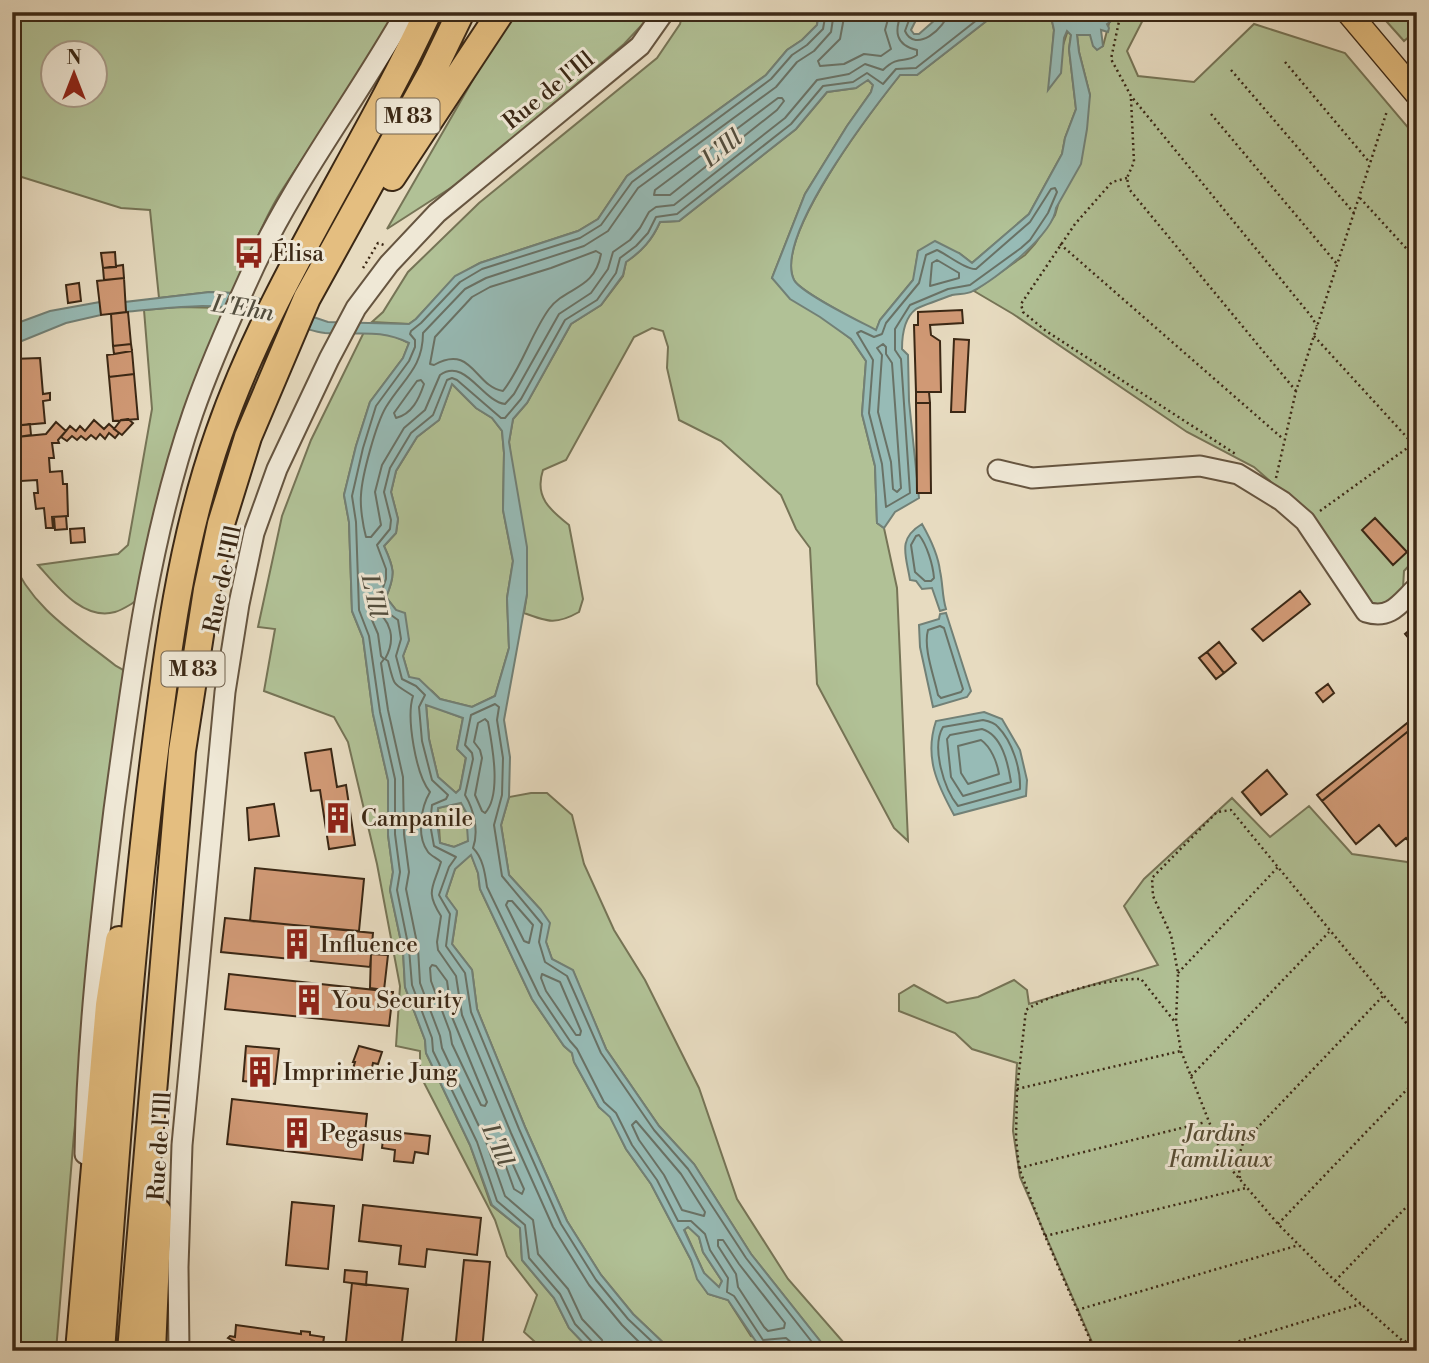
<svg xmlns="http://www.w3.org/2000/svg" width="1429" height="1363" viewBox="0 0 1429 1363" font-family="'Libre Bodoni',serif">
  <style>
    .green { fill: #b1c196; stroke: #767456; stroke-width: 2; fill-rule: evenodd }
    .water { fill: #97bbb6; stroke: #728076; stroke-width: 2; fill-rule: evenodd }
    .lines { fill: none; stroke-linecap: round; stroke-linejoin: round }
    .shore { stroke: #697266; stroke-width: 2 }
    .building { fill: #d09975; stroke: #3b2815; stroke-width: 2 }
    .minor-casing { stroke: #665540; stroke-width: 23 }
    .major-casing { stroke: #3b2815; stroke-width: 26 }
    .highway-casing { stroke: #3b2815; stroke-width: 30 }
    .path { stroke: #3b2815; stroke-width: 2.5; stroke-dasharray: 2 3.5; stroke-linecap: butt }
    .minor { stroke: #efe8d6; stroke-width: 19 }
    .major { stroke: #e4be80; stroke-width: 23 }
    .highway { stroke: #e4be80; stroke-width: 26 }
    .labels { text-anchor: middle; stroke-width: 6; stroke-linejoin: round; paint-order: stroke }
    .shield { fill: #efe8d6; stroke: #71624f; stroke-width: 2 }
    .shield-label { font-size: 21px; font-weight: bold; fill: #3b2815 }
    .street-label { font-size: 23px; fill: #3b2815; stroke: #efe8d6 }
    .poi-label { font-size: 23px; fill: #3b2815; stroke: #efe8d6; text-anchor: start }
    .park-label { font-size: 23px; font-style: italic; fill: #584e35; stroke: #efe8d6 }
    .water-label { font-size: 24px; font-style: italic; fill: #524d3d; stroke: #efe8d6 }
  </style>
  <rect width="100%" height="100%" fill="#e7dbc0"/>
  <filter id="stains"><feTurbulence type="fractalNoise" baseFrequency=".00286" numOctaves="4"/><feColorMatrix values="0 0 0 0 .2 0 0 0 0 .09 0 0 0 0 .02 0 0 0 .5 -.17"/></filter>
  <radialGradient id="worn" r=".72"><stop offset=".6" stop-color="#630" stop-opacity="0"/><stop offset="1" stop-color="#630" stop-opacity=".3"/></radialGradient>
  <!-- green -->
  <path class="green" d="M12,12H395C360,76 318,134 279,195C260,226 248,261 233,293L210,292L159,298L150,210L121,208L12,174ZM52,52H94V94H52Z
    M512,12H654L624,44L466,178L387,229Z
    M683,12H819L817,25L802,40L787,50L766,75L627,176L598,219L578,231L480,263L455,277L416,319L409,324L372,322L383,312L408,272L479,203L657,58L680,24Z
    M998,12H1050L1054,30L1049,88L1068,30L1071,35L1069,49L1076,109L1065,138L1062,154L1029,214L972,263L959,253L918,251L914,279L880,320L876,331C860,322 801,293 794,280C773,238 873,109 900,75H917Z
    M1112,12H1147L1127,51L1138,76L1194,82L1254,24L1345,53L1417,138V557L1404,571L1403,588L1381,608L1371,606L1302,509L1254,467L1187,432L1013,314L974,291L1025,255L1035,244L1055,215L1090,95L1079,52L1077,35L1090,34L1097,49L1103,46Z
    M1378,12H1417V30L1404,41Z
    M867,79L873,85L871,92L847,126L805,194L772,278L851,339L866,361L862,414L875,466L877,523L884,528L897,588L908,841L894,828L817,684L810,548L796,529L781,495L721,441L679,420L667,368L668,347L663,331L652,328L634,337L566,460L543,470C534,497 550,510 569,525L583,599L579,612C556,625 548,622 524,613L527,594L509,442L513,419L527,403L571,324L601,305L623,276L626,262C642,251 652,240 660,222L679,221L796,129L827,92L856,88Z
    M179,307L225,308L211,344L140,599C132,603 123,610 115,612C83,621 57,586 38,565L118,554L128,545L152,409L144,310Z
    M364,332L392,335L409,343L403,358L370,402L356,446L344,495L349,522L352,611L363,638L373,714L388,780V835L393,872L390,890L403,951L405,987L425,1040L426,1053L470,1145L491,1205L520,1228L522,1260L554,1298L569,1328L591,1351H545L524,1332L537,1295L507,1256L495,1220L420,1075V1051L396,1046L400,986L377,864L348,742L334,717L264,691L275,629L258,627L282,516L311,440Z
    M452,384L476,408L492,418L502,431L504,453L503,510L513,561L507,598L509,648L495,696L472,707L440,699L432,691L409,677L403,656L409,640L396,610L386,597C396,574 394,568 384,546L396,533L398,519L391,492L396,471L417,437L439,420Z
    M12,559C30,607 77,635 116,666L127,672L74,1134L56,1351H12Z
    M426,704L463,718L457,749L466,757L460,789L456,793L438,777L429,739Z
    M531,793H547L572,815L584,864L614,930L645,980L699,1088L737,1199L788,1279L851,1351H828L751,1254L694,1164L659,1126L606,1049L573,971L552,959L546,942L541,910L509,875L501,825L509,797Z
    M1232,798L1270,837L1309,806L1352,854L1407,862L1417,873V1351H1074L1092,1342L1020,1177L1013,1131L1017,1063L972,1049L955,1033L899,1011V994L914,985L947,1003L978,997L1014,980L1027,990L1029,1004L1158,965L1124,906L1144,879Z
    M461,802L466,812L469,841L454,847L440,843L438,808Z
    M471,854L478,873L480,889L532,999L564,1046L572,1053L574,1062L599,1107L610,1116L626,1149L651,1184L691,1260L698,1279L708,1294L728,1300L751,1336L784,1344L791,1351H672L633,1314L601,1275L567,1221L525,1127L477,1009L472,970L452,944L457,912L446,896L455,869Z
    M688,1226L699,1237L703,1252L722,1281L719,1288L704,1273L684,1229Z"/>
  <!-- water -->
  <path class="water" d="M819,12H920L911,30L914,34H919L944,12H998L917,75H900C873,109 773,237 794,280C801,293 859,321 876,330L880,320L913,280L918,251L935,241L959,253L972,263L1029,214L1062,154L1065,138L1076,109L1069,49L1071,35L1067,31L1064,38L1061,73L1048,90L1054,30L1050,12H1107L1110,22L1107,24L1109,28L1108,32L1101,30L1103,46L1097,50L1093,46L1090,35H1077L1079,52L1090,95L1087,129L1081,164L1056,208C1054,234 995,280 973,291C966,295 959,293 952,295C947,297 918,307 916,309C904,318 902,335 902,349L908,355L909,401L919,498L895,512L884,528L877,523L875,466L862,414L866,361L851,339L820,317L790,299L772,278L805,194L847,126L871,92L873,85L868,80L856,88L827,92L796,129L679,221L660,222C652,240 642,251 626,262L623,275L601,305L571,324L527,403L513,419L509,442L527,547V594L504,720L510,757L509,797L501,825L509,875L541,910L550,923L546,942L552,959L573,970L606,1049L659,1126L694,1164L751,1254L828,1351H791L783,1344L761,1349L728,1300L708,1294L697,1279L691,1260L651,1184L626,1149L610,1117L599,1107L574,1062L572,1053L564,1046L532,999L480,889L478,873L471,855L455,869L446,896L457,911L452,944L472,970L477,1009L525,1127L567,1221L601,1275L633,1314L672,1351H591L569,1328L554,1298L522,1260L520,1228L492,1205L470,1145L426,1053L425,1040L405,987L403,951L390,890L393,872L388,835V780L373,714L363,638L352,611L349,522L344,495L356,446L370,402L403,358L409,343C378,328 356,336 325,333C301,330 277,317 253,312C212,301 167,308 126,312L125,302L210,292L233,293L257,298L328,322L409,324L416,319L455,276L480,263L578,231L598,219L627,176L766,75L787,50L802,40L817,25ZM452,384L476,408L492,418L502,431L504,453L503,510L513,561L507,598L509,648L495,696L472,707L440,699L419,679L409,677L403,656L409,640L405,613L396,610L386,597C396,574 394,568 384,546L396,533L398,519L391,492L396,471L417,437L439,420ZM426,705L463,718L457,749L466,758L460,789L456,793L438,777L429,739ZM461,803L466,812L468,841L454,847L440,843L437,823L438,808ZM688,1227L699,1237L703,1252L722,1281L719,1287L704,1273L684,1230Z
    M100,302L101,315L66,323L12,345V325L50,311Z
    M922,524C930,538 938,554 940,571C943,584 942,596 946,609L940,611L932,588L922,589L916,581L910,580C906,555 897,539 922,524Z
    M946,613L971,691L967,697L933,707L920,647L919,625L939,619L940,614Z
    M984,712L1002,719L1020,750L1027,780L1026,796L954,815C937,784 924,757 936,721Z"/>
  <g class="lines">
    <!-- shore -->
    <path class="shore" d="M834,12L831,32L814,51L797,62L776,87L638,188L608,231L584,246L486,278L465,289L423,333C423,368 403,379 386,407C376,424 362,475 361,495C360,507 363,526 366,537H371L381,525L375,492L382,465L404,428L425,410L440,375C465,357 482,401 505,404L514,394L559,314L591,293L608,269L613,252L630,240L640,228L649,212L656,207L674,205L785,118L817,80L849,74L865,64L883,70C899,54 905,64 917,55V50C895,45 894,31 902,12
      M845,12L840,39L818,61L820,66L844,64L864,54L881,56L891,49L885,30L890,12
      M912,12L905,31C915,54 946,28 948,12
      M778,98H782L784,101L777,110L670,195H654L655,190Z
      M1051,189L1055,188L1057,192L1048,213L1030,240L1021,248L970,285L948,289L910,305L895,329V350L901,359L910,493L886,507L882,464L869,413L873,360L857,333L861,331L874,337L882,334L886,323L919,283L926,255L937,250C948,255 966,270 976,269L1030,222Z
      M596,251L601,254C594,291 566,286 549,309C531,334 522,367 503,391C475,387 472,343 434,365L430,364L435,337L472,297L490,287L551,268Z
      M937,260L959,273V278L930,286L932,263Z
      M883,344L886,347V354L892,363L901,488L897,492L893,489L891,462L878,412L882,355L877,348Z
      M417,381L421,380L424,384C419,399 412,414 396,418L394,413Z
      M919,535C927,545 933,565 934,578L931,581H925L915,572L911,545L916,536Z
      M940,626L944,628L963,689L961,692L941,698L938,695C934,676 923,648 928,630Z
      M485,719L488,722C492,744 502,795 485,813L482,811L475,795L482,758L480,750L474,742L478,723Z
      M983,720C988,721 995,723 998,727C1012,741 1021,769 1020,789L958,806C944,789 931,747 943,727Z
      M982,729C1002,735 1008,763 1011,782L963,796L951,777L947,739L950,735Z
      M981,740C991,747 997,762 999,774L968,784L961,773L958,746Z
      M508,901H512L533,925L529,943L524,941L506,905Z
      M432,965L436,966L447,981L452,1017L487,1102L485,1106L481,1105L452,1044L450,1032L431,981L430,968Z
      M542,974L560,982L581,1031L580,1035H576L546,991L541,978Z
      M636,1121L681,1174L705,1212L704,1216L682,1210L664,1175L639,1140L632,1125Z
      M506,1156L510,1158L524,1189L522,1194L514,1189L504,1161Z
      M718,1240H723L739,1264L785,1323L784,1328L768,1331L764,1327L738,1287L736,1274L718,1246Z
      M595,1351L594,1344L575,1324L560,1294L529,1258L525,1225L497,1201L477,1142L433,1051L432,1038L412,985L409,949L397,890L400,872L395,834V779L380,712L369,636L359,610L356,522L352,496L363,448L376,406L409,361L415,347V340L410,334L411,331L421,323L460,282L482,269L580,238L601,225L632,182L771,79L792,55L807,45L823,29L826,12
      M604,1351L602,1340L582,1319L568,1289L538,1254L533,1220L505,1196L485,1139L442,1048L440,1036L420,983L418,948L406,889L409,872L404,834L403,777L388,710L381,663L384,659L381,656L378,634L369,613L372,609C392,619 396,640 385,659L388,661C395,688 392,682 413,696C406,718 416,775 430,792C421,807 416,836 428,852C431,856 437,858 441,862C433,888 425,891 441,916L437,942L438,950L456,976L462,1015L511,1133L553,1227L589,1285L622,1325L648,1351
      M662,1351L628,1319L596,1280L561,1224L519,1129L471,1012L465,973L446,946L450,914L439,895L449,867L456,857L434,846L430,824L432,805L446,799L448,795L432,780L422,741L419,707L425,695L416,686L402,679L396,656L401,639L398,620L391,615L379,599L386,579V569L377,545L390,529L391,520L384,492L390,468L411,433L433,415L447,380L452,378L457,380L501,418H505L521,399L565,320L597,300L616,273L620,258L636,246L648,233L656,217L677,214L791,124L823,86L853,82L867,73L883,84L896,69L916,68L987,12
      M795,1351L793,1344L786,1338L763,1340L734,1296L727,1292L728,1278L710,1250L705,1234L691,1221H678L657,1180L632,1145L616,1113L604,1102L577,1049L570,1041L539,995L487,887C485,873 483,858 473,848C479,831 474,810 465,795L473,759L472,753L465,745L471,715L495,704L499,707L497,720L503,758L502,795L494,825L502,876L542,924L539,942L545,962L567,976L601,1053L654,1130L688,1169L746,1258L819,1351"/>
  </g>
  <!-- building -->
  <path class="building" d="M115,252L116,267L103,268L101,253Z
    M123,265L124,278L104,280L103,268Z
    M124,278L126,312L101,315L97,281Z
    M79,283L81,301L68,303L66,285Z
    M962,310L963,323L930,325L931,335L940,341L941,392H916L914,325H918V312Z
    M128,312L131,344L113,346L111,314Z
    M954,339L969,340L965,412H951Z
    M131,344L132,351L114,354L113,346Z
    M132,351L134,374L109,377L107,355Z
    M40,358L43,394L50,393V400L43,401L45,423L13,426L12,359Z
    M134,374L138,419L113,421L109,377Z
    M916,392H929L930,403H916Z
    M916,403H930L931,493H917Z
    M128,419L133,423L122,435L114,429L121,420Z
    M94,420L104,429L109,424L119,433L115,438L109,433L105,439L100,434L96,439L91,435L86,440L81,436L77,440L72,436L67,441L61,437L70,426L76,431L80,426L85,431Z
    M56,422L66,431L58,440L59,443H52L54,458H49L50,472L62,471L63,484H67L68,516L52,517L53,528H46L44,508L36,509L34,493H38L37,480L21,481L17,437L46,434Z
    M30,424L31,435L17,437L18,448H15L13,426Z
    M66,516L67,529L55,530L54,517Z
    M1375,518L1407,552L1393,565L1362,530Z
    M84,528L85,542L71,543L70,529Z
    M1300,591L1310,604L1263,641L1252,629Z
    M1416,625L1417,627V648L1405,634Z
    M1219,642L1236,663L1224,673L1207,652Z
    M1207,652L1224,673L1216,679L1199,658Z
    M1328,684L1334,693L1323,702L1316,693Z
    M1416,716L1417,724L1322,801L1317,795Z
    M1417,724V851L1406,838L1396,846L1379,825L1356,844L1322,801Z
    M331,749L337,787L346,785L355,845L329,849L320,790L311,791L305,753Z
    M1267,770L1287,794L1261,815L1242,792Z
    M274,804L279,836L249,840L247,808Z
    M255,868L364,879L359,931L250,921Z
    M225,918L373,933L370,967L221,952Z
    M371,954L388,955L384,990L370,988Z
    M229,974L393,992L389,1026L225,1009Z
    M246,1046L279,1049L275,1084L243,1081Z
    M359,1046L382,1052L378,1064L373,1063L370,1077L352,1072L355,1062H353Z
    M232,1099L367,1114L362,1160L227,1144Z
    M384,1131L430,1136L428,1154L415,1152L413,1163L394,1161L395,1150L382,1148Z
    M292,1202L334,1206L328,1269L286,1265Z
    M363,1205L481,1218L477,1255L427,1249L425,1267L399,1264L401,1246L359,1241Z
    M464,1260L490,1262L482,1351H455Z
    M345,1270L367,1272L366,1285L344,1282Z
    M352,1283L408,1289L401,1351H345Z
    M236,1325L301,1334V1331L310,1332V1335L324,1337L322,1351H233L234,1341L228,1338L230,1336L235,1337Z"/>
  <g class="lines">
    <defs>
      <path id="minor" d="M998,470L1032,478L1200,466L1238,474L1282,501L1305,521L1366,612C1391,620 1400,603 1417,587
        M85,1154C87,1039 100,925 114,810C132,676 149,541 193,413C209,367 229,322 249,278C291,184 355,102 406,12
        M179,1351L178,1267L182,1145L225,692L239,604L254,533L277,469L329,359L356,308L389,264L437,213L640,46L664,12"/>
      <path id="major" d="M1348,12L1417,94"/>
      <path id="highway" d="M392,177L501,12
        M79,1351L109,1005L119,940
        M101,1351C115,1164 128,977 150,791C165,670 178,549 219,433C271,284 362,155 428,12
        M131,1351L182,751L207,590L221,524L248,437L307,298L433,70L461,12
        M152,1351L158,1212"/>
    </defs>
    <!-- minor casing -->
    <use href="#minor" class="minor-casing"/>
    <!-- major casing -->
    <use href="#major" class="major-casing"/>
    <!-- highway casing -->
    <use href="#highway" class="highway-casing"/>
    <!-- path -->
    <path class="path" d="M1121,12L1111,59L1131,96L1311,316L1317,326
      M1285,62L1370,163
      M1231,70L1354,213
      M1131,99L1134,162L1127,178L1129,189L1296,391
      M1211,114L1337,264
      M1127,178L1112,182L1075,224L1021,304L1023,312L1046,331L1237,455
      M1360,198L1417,260
      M1060,244L1282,438
      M363,268L378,243L384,245
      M1314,336L1413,444
      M1276,478L1296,391L1387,111
      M1320,511L1417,441
      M1178,973L1278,867
      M1191,1076L1329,932
      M1017,1089L1181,1051
      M1019,1168L1206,1122
      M1240,1178L1238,1159L1243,1143L1383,996
      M1278,1224L1417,1079
      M1045,1236L1246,1188
      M1335,1281L1417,1196
      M1077,1310L1299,1245
      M1405,1342L1417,1329
      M1095,1351L1045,1236L1019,1168L1016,1138L1017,1089L1026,1010C1051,993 1111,978 1141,979L1175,1022
      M1207,1351L1361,1304
      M1414,1351L1335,1281L1278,1224L1225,1162L1181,1051L1176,1022L1178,973L1171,935L1153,896L1152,878L1217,812L1231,810L1417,1036"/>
    <!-- minor -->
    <use href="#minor" class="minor"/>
    <!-- major -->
    <use href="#major" class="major"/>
    <!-- highway -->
    <use href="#highway" class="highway"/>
  </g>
  <!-- icons -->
  <defs>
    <symbol id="bus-bare" viewBox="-9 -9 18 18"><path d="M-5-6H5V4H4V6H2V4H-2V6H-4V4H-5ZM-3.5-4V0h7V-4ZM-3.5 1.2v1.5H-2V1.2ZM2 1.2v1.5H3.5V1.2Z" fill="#8f2418" stroke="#efe8d6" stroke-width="2.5" paint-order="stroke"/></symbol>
    <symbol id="building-bare" viewBox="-9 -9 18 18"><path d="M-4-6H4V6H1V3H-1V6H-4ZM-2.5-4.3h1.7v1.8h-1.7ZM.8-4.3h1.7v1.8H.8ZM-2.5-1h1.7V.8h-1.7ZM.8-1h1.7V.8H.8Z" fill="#8f2418" stroke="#efe8d6" stroke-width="2.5" paint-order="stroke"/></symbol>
  </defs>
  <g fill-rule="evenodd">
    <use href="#bus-bare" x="227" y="231" width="44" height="44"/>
    <use href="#building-bare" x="316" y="796" width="44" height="44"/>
    <use href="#building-bare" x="275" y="922" width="44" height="44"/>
    <use href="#building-bare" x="287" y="978" width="44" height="44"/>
    <use href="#building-bare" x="238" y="1050" width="44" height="44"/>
    <use href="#building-bare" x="275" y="1111" width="44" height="44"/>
  </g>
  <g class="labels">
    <!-- shield labels -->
    <g class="shield">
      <rect x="376.5" y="98.5" width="63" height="35" rx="5"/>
      <rect x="161.5" y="651.5" width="63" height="35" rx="5"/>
    </g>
    <g class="shield-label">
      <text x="408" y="123">M 83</text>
      <text x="193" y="676">M 83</text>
    </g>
    <!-- street labels -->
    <g class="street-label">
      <text transform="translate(548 90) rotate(-39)" y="8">Rue de l'Ill</text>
      <text transform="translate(222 579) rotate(-78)" y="8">Rue de l'Ill</text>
      <text transform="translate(159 1146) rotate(-86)" y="8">Rue de l'Ill</text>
    </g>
    <!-- poi labels -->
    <g class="poi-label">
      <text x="272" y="261">Élisa</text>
      <text x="361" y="826">Campanile</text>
      <text x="320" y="952">Influence</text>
      <text x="332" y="1008">You Security</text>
      <text x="283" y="1080">Imprimerie Jung</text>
      <text x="320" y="1141">Pegasus</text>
    </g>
    <!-- park labels -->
    <g class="park-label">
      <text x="1220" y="1141">Jardins<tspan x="1220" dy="26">Familiaux</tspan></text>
    </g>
    <!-- water labels -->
    <g class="water-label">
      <text transform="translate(722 148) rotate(-39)" y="8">L'Ill</text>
      <text transform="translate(243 308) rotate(9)" y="8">L'Ehn</text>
      <text transform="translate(374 596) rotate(78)" y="8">L'Ill</text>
      <text transform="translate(498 1145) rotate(66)" y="8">L'Ill</text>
    </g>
  </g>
  <!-- margin -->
  <rect width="1429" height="1363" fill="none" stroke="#e7dbc0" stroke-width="42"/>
  <rect x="14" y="14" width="1401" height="1335" fill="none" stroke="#3b2815" stroke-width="3.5"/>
  <rect x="21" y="21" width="1387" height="1321" fill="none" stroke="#3b2815" stroke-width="2"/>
  <!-- north arrow -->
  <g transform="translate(74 74)"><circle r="33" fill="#efe8d6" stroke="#a79b89" stroke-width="2"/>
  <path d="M0-5L12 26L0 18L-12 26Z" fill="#8f2418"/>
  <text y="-10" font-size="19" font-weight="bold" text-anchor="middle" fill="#3b2815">N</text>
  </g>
  <rect width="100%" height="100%" filter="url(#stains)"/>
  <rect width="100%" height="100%" fill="url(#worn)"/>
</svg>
